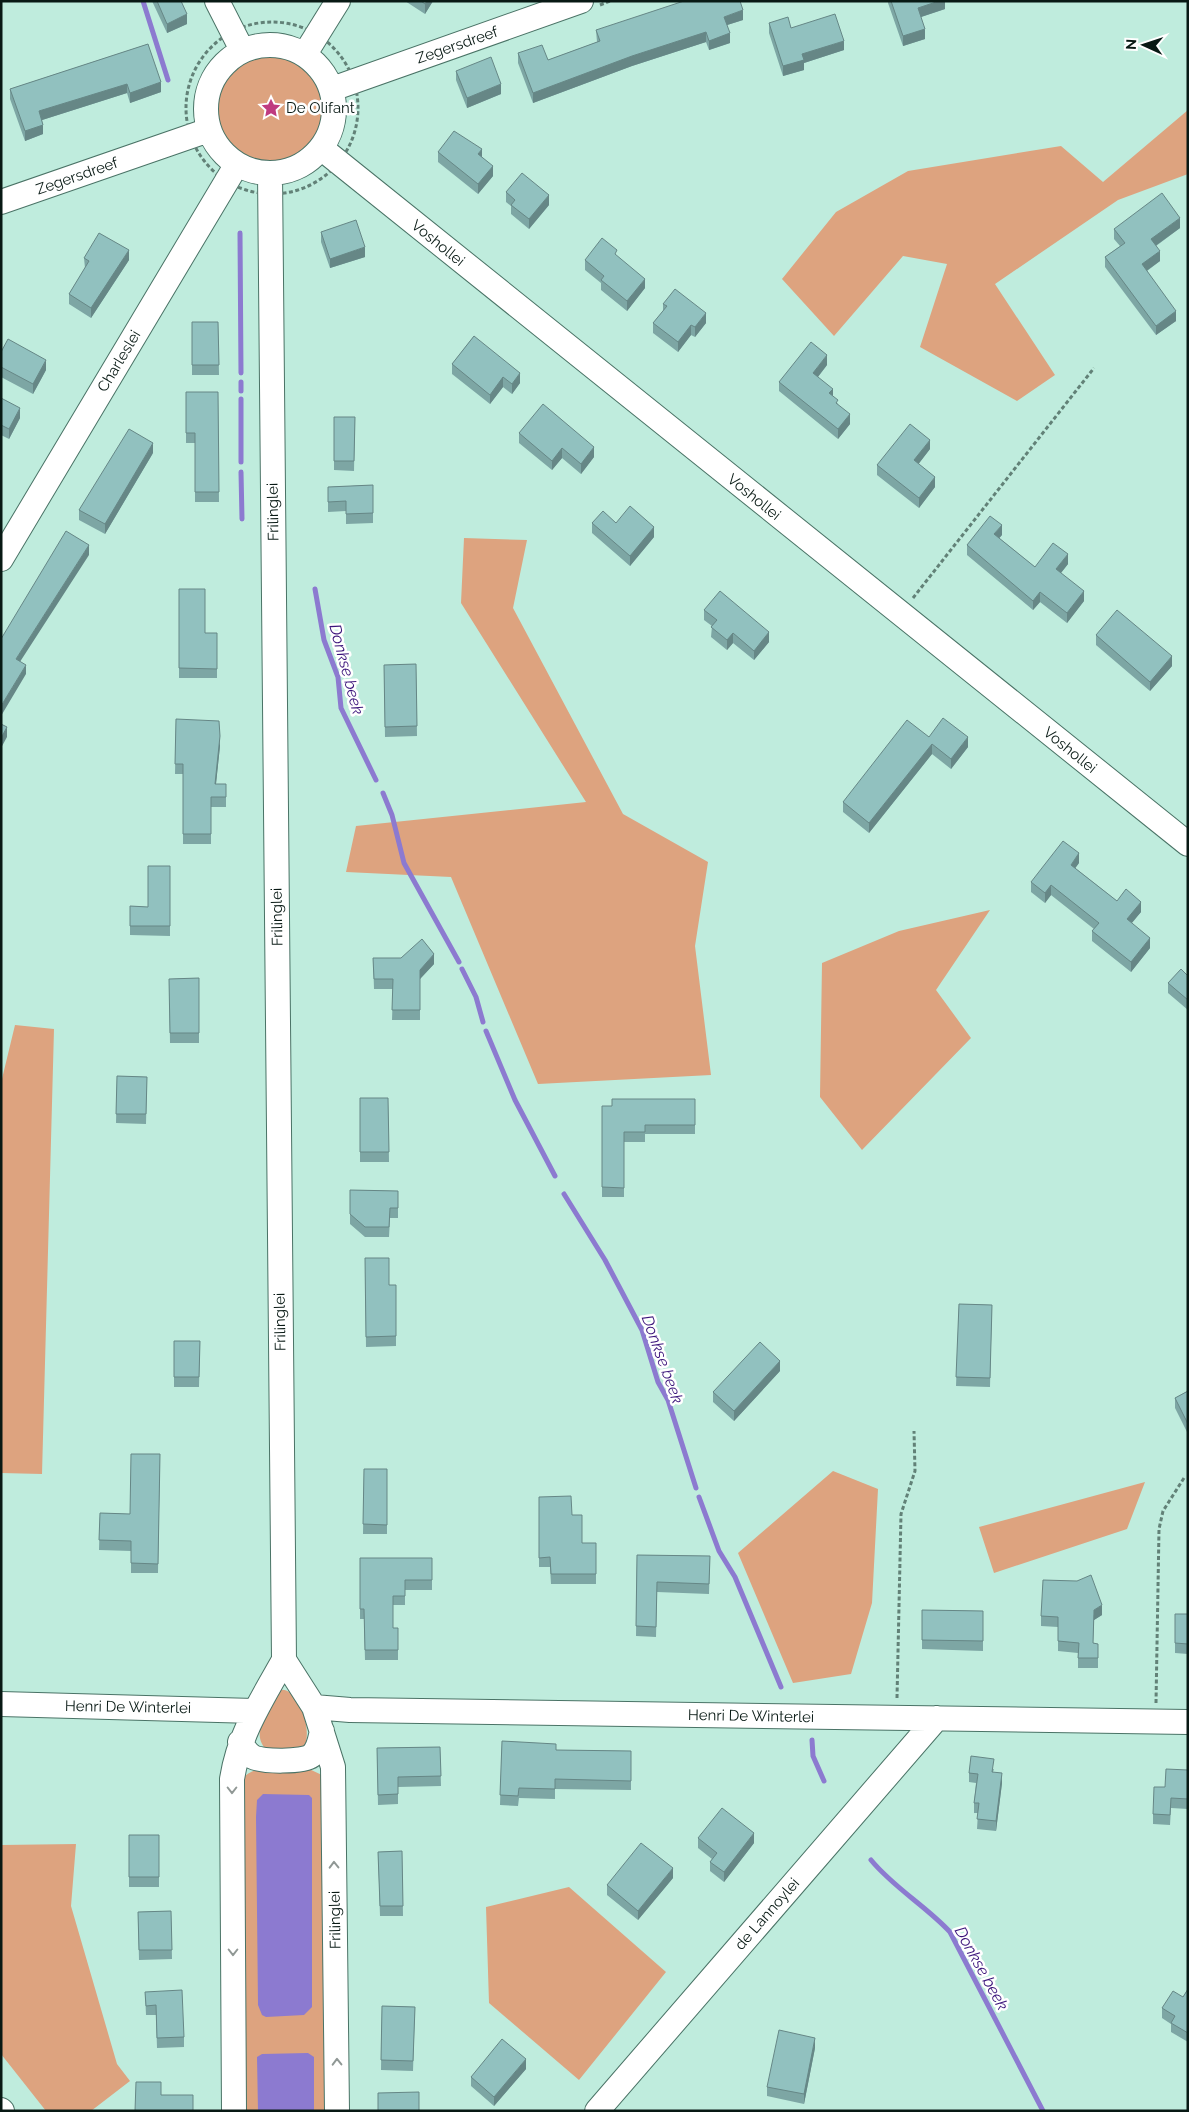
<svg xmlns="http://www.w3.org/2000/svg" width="1189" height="2112" viewBox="0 0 1189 2112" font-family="Raleway,sans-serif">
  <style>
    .green { fill: #dda37f }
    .water { fill: #8c7ad0 }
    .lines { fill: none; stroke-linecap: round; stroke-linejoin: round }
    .stream { stroke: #8c7ad0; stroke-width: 5 }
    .minor-casing { stroke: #4a7366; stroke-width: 26 }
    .path { stroke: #628177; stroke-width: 3; stroke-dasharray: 4 2.5; stroke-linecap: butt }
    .minor { stroke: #fff; stroke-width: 24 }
    .wall { fill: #7da6a4 }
    .shaded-wall { fill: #668786 }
    .building { fill: #91c1bf; stroke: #668786 }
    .oneway { stroke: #909895 }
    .labels { text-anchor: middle; stroke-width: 5; stroke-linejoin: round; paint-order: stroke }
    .street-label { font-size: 15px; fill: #081914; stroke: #fff }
    .poi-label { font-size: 15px; fill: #081914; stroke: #fff; text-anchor: start }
    .water-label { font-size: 16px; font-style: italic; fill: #3a137a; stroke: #fff }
  </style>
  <rect width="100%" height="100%" fill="#bfecdd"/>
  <!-- green -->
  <path class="green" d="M217 109a54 54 0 1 1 108 0a54 54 0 1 1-108 0Z
    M1188,110V174L1118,200L995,284L1055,375L1017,401L920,347L947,264L903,256L834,336L782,279L836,212L908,171L1061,146L1103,182Z
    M464,538L527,540L513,608L623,814L708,862L695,946L711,1075L538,1084L451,877L346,872L356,826L586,802L461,603Z
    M990,910L936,990L971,1038L862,1150L820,1097L822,963L899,931Z
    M15,1025L54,1029L42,1474L1,1473V1083Z
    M833,1471L878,1489L872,1603L851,1674L793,1683L738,1553Z
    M1145,1482L1127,1529L994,1573L979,1527Z
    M280,1690C300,1687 314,1734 303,1748L267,1750C248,1733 271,1707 280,1690Z
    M307,1768L324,1776L330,2111H242V1779C256,1762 287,1769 307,1768Z
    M76,1844L71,1906L117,2064L130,2081L91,2111H46L1,2054V1845Z
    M569,1887L666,1972L579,2080L489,2003L486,1907Z"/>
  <!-- water -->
  <path class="water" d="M263,1794L309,1795L312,1798V2007L304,2015L266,2017L262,2015L258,2005L256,1817L257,1800Z
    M308,2053L314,2057V2111H258L257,2057L262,2054Z"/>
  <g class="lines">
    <!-- stream -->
    <path class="stream" d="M143,1L168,80
      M240,233L241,373
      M241,382V391
      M241,462V399
      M241,472L242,519
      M315,589L324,640L338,677L341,708L376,780
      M383,793L392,815L404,863L459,962
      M462,969L476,997L483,1022
      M486,1031L515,1100L555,1176
      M564,1194L605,1260L642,1330L658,1382L668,1400L696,1488
      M699,1497L719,1551L735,1577L781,1687
      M812,1740L813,1756L824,1781
      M871,1860C894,1888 926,1906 950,1932L1043,2111"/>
    <defs>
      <path id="minor" d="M217,1L242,50
        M206 109a64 64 0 1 1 128 0a64 64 0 1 1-128 0Z
        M305,54L338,1
        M332,89L581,1
        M321,148L1188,844
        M270,173L284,1660L314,1707L333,1767L337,2111
        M1,202L209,130
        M1,559L237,164
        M1,1704L254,1711
        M314,1707L350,1710L1188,1722
        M240,1742C244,1748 246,1753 253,1757C262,1762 303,1762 311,1756C319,1750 320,1739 322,1731
        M1,2110L2,2111
        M234,2111L232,1779C239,1734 262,1699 284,1660
        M597,2111L937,1718"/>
    </defs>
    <!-- minor casing -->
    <use href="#minor" class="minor-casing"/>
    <!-- path -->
    <path class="path" d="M600,5L610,1
      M186 108a86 86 0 1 1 172 0a86 86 0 1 1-172 0Z
      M913,598L1094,368
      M897,1698L901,1514L915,1471L914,1431
      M1156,1703L1159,1529L1163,1511L1184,1478"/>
    <!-- minor -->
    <use href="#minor" class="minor"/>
  </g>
  <!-- wall -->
  <path class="wall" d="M152,1H181L187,24L167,33Z
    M405,1H433L425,14Z
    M888,1H945V9L921,17L925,39L903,46L888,3Z
    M743,20L727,25L730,43L709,50L706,42L632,66L533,103L518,63V53L548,60L597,42L596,30Z
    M769,23L791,28L844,50L804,63V70L783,76L769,33Z
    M148,44L161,92L130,103L127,93L42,120L43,134L25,141L10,99V89Z
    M456,71L501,94L467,108L456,80Z
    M438,152L482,157L493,176L478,194L438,162Z
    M506,192L549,205L529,229L511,214V206L506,202Z
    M1180,228L1156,246L1160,261L1147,271L1176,321L1156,335L1105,267V257L1120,246L1114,239V229Z
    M321,232L365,257L330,268L321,242Z
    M84,258L129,260L91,318L69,304V294L85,268Z
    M585,260L645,288L627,311L601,290V283L585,270Z
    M663,304L706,323L695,337L691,335L678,352L653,333V323L663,311Z
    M192,322H218L219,375H192Z
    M474,336L520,383L512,394L503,387L490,404L452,374V364Z
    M1,352L46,370L33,394L1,377Z
    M827,365L818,377L833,396L850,424L838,439L779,391V382Z
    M186,392H218L219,502H195V443H186Z
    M1,398L20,418L9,439L1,435Z
    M334,417H355L354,471L334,470Z
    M519,433L594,457L581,474L562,458L552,470L519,443Z
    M930,449L918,464L935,487L919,508L877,475V465Z
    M153,453L105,534L79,520V510Z
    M373,485V523L346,524V511L328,512V487Z
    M592,523H616L654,537L630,566L592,533Z
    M1002,535L999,538L1035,567L1068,564L1061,573L1084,601L1067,623L1040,602L1033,610L967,555V545Z
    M179,589L205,633H217V678H179Z
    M704,610L769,642L754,660L733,643L727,650L711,637L712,626L704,620Z
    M1096,635L1172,666L1150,691L1096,645Z
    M416,664L417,736L385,737L384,665Z
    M176,719L220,746L216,784H226V807H211V844H183V774H175Z
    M929,737L968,747L951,769L932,754L869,833L843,812V802Z
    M1079,863L1075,868L1117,901L1141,912L1131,923L1150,948L1131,972L1092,941V931L1094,929L1051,895L1045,903L1031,892V882Z
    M170,866V936L130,935V906L148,907Z
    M373,958L434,964L420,979V1020H392L393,989H374Z
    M1188,976V1010L1168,993V983Z
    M199,978V1043H170L169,979Z
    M117,1076L147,1077L146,1124L116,1123Z
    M360,1098H388L389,1162H360Z
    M695,1099V1134H645V1142H624V1197H602V1106H612Z
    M350,1190L398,1191V1218H390L389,1237H365L350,1224Z
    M365,1258L389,1285H396V1346L366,1347Z
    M959,1304L992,1305L990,1387L956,1386Z
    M174,1341H200L199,1387H174Z
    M780,1371L734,1421L713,1402V1392Z
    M1188,1391V1434L1175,1408V1398Z
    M160,1454L158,1573H131V1551L99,1550L100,1513L130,1514Z
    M364,1469H387V1534H363Z
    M539,1497L572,1515L582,1543H596V1584H551L550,1567H539Z
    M637,1555L710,1556L709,1594L657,1592L656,1637L636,1636Z
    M360,1558H432V1590H405V1605H393V1628H398V1660H365L364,1619H360Z
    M922,1610L983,1611V1651L922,1649Z
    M1175,1614H1188V1654L1175,1653Z
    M1102,1615L1094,1620L1093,1643L1098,1644V1668H1078V1653L1058,1651V1627L1041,1626V1616Z
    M502,1741L556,1750L631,1751V1790L555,1789V1799L519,1798L518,1806L500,1805Z
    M440,1747L441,1786L398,1787V1804L378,1805L377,1748Z
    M994,1769L993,1772L1002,1783L996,1831L977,1829L978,1813H974V1803L976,1783L969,1782V1773Z
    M1188,1770V1809L1171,1808L1170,1825L1153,1824V1814L1165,1787Z
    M129,1835H159V1887H129Z
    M698,1838L754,1843L724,1882L710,1871V1862L712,1859L698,1848Z
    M402,1851L403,1916H380L378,1852Z
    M673,1878L638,1920L607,1895V1885Z
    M171,1911L172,1959L139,1960L138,1912Z
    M1188,1989V2042L1171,2032V2024L1162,2018V2008L1183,1997Z
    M145,1992L184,2037V2047L157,2048L156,2015H146Z
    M382,2006L415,2007L413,2071L381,2070Z
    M815,2048L804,2104L767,2096V2087Z
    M526,2069L494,2106L471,2086V2077Z"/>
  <!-- shaded-wall -->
  <path class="shaded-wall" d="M427,1H433L425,14V4Z
    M939,1H945V9L918,18V8Z
    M743,10V20L724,26V17Z
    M187,14V24L167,33V24Z
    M925,29V39L903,46V36Z
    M706,32V42L632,66L533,103V93L632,56Z
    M730,33V43L709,50V41Z
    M844,41V50L804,63V70L783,76V66L802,54Z
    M161,82V92L130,103V93Z
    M127,84V93L39,121V111Z
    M501,84V94L467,108V98Z
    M43,125V134L25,141V131Z
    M482,149V159L478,154Z
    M493,166V176L478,194V184Z
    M549,195V205L529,229V219Z
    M1180,218V228L1151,249V239Z
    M365,247V257L330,268V259Z
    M129,250V260L91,318V308Z
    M1160,251V261L1142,274V264Z
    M645,279V288L627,311V301Z
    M1176,311V321L1156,335V326Z
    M706,313V323L695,337V327Z
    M691,325V335L678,352V342Z
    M827,355V365L813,383V373Z
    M46,360V370L33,394V384Z
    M520,373V383L512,394V384Z
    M503,377V387L490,404V395Z
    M833,389V399L829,393Z
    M20,408V418L9,439V429Z
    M850,414V424L838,439V429Z
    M930,440V449L914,470V460Z
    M153,443V453L105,534V524Z
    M594,447V457L581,474V464Z
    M562,448V458L552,470V461Z
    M935,477V487L919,508V498Z
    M1002,525V535L994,544V534Z
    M654,527V537L630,566V556Z
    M89,545V555L16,668V659Z
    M1068,554V564L1056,579V569Z
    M1084,591V601L1067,623V613Z
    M1040,592V602L1033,610V601Z
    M769,632V642L754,660V651Z
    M733,633V643L727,650V640Z
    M1172,656V666L1150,691V682Z
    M26,665V674L1,716V706Z
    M7,727V737L1,748V738Z
    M220,736V746L215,793V784Z
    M968,737V747L951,769V759Z
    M932,744V754L869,833V823Z
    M1079,853V863L1071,874V865Z
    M1051,885V895L1045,903V893Z
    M1141,902V912L1127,929V919Z
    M1150,938V948L1131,972V962Z
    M434,954V964L420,979V970Z
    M780,1361V1371L734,1421V1411Z
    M1102,1605V1615L1094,1620V1610Z
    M1002,1773V1783L996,1831V1821Z
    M754,1833V1843L724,1882V1872Z
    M673,1868V1878L638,1920V1911Z
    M815,2038V2048L804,2104V2094Z
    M526,2059V2069L494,2106V2097Z"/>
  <!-- building -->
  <path class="building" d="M157,1H181L187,14L167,24Z
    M421,1H427L425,4Z
    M684,1H740L743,10L724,17L730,33L709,41L706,32L632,56L533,93L518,53L542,45L548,60L600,41L596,30Z
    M891,1H939L918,8L925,29L903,36Z
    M835,14L844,41L802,54L804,60L783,66L769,23L788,17L791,28Z
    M148,44L161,82L130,93L127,84L39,111L43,125L25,131L10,89Z
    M491,57L501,84L467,98L456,71Z
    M454,131L482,149L478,154L493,166L478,184L438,152Z
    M522,173L549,195L529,219L511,205L515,200L506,192Z
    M1162,193L1180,218L1151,239L1160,251L1142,264L1176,311L1156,326L1105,257L1125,243L1114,229Z
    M356,220L365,247L330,259L321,232Z
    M99,233L129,250L91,308L69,294L89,261L84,258Z
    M602,238L617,250L615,254L645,279L627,301L601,280L604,276L585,260Z
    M675,289L706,313L695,327L691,325L678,342L653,323L667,306L663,304Z
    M192,322H218L219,365H192Z
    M474,336L520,373L512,384L503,377L490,395L452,364Z
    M8,339L46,360L33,384L1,367V352Z
    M811,342L827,355L813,373L833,389L829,393L838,400L836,403L850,414L838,429L779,382Z
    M186,392H218L219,492H195V433H186Z
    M1,398L20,408L9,429L1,425Z
    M543,404L594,447L581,464L562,448L552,461L519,433Z
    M334,417H355L354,461H334Z
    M910,424L930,440L914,460L935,477L919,498L877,465Z
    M129,429L153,443L105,524L79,510Z
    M373,485V513L346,514V501L328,502V487Z
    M630,506L654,527L630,556L592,523L603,511L616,523Z
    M990,516L1002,525L994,534L1035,567L1053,543L1068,554L1056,569L1084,591L1067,613L1040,592L1033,601L967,545Z
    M66,531L89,545L16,659L26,665L1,706V639Z
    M179,589H205V633H217V669L179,668Z
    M720,591L769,632L754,651L733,633L727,640L711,627L717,620L704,610Z
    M1117,610L1172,656L1150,682L1096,635Z
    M416,664L417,726L385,727L384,665Z
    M943,718L968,737L951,759L932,744L869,823L843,802L907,720L929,737Z
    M176,719L219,721L220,736L215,784H226V797H211V834H183V764H175Z
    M1,724L7,727L1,738Z
    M1063,841L1079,853L1071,865L1117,901L1126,889L1141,902L1127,919L1150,938L1131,962L1092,931L1099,923L1051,885L1045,893L1031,882Z
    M148,866H170V926H130V906L148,907Z
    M422,939L434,954L420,970V1010H392L393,979H374L373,958H401Z
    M1181,969L1188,976V1000L1168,983Z
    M199,978V1033H170L169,979Z
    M117,1076L147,1077L146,1114H116Z
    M360,1098H388L389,1152H360Z
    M612,1099H695V1125H645V1132H624V1188L602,1187V1106H612Z
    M350,1190L398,1191V1208H390L389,1227H365L350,1214Z
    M365,1258H389V1285H396V1336L366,1337Z
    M959,1304L992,1305L990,1378L956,1377Z
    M174,1341H200L199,1377H174Z
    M760,1342L780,1361L734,1411L713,1392Z
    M1188,1391V1424L1175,1398Z
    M131,1454H160L158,1564L131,1563V1541L99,1540L100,1513L130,1514Z
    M364,1469H387V1525L363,1524Z
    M571,1496L572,1515H582V1543H596V1574H551L550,1557L539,1558V1497Z
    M637,1555L710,1556L709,1584L657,1582L656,1627L636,1626Z
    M360,1558H432V1580H405V1596H393V1628H398V1650H365L364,1609H360Z
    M1091,1575L1102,1605L1094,1610L1093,1643L1098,1644V1658H1078L1079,1643L1058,1641V1617L1041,1616L1043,1580L1077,1581Z
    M922,1610L983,1611V1641L922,1640Z
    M1175,1614H1188V1644L1175,1643Z
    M502,1741L556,1744V1750L631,1751V1781L555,1779V1789L519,1788L518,1796L500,1795Z
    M440,1747L441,1776L398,1777V1794L378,1795L377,1748Z
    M971,1756L994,1759L992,1772L1002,1773L996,1821L977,1819L979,1803H974L978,1774L969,1773Z
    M1166,1769L1188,1770V1799L1171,1798L1170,1815L1153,1814L1154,1787H1165Z
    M722,1808L754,1833L724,1872L710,1862L717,1853L698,1838Z
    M129,1835H159V1877H129Z
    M641,1843L673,1868L638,1911L607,1885Z
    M402,1851L403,1906H380L378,1852Z
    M171,1911L172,1950H139L138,1912Z
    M1188,1989V2033L1171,2023L1175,2016L1162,2008L1173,1991L1183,1997Z
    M182,1990L184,2037L157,2038L156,2005L146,2006L145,1992Z
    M382,2006L415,2007L413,2061L381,2060Z
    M779,2030L815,2038L804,2094L767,2087Z
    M502,2039L526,2059L494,2097L471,2077Z
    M136,2082H161V2095H193V2111H135Z
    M419,2092V2111H378V2093Z"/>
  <!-- one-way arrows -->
  <defs><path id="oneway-chevron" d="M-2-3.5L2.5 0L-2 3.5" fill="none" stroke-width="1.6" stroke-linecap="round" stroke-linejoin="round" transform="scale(1.25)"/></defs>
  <g class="oneway">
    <use href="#oneway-chevron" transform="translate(232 1790) rotate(90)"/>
    <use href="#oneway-chevron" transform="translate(334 1865) rotate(-91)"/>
    <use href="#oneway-chevron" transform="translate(233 1952) rotate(90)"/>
    <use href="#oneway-chevron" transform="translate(337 2062) rotate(-91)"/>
  </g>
  <!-- icons -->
  <defs>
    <symbol id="sight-bare" viewBox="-9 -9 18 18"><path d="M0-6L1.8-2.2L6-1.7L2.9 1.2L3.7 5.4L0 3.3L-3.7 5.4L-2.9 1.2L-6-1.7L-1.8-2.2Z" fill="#bf3b80" stroke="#fff" stroke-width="2.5" paint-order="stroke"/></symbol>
  </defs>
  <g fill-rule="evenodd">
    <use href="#sight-bare" x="257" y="94" width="28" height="28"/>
  </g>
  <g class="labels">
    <!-- street labels -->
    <g class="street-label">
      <text transform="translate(457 45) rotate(-19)" y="5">Zegersdreef</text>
      <text transform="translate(77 176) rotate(-19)" y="5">Zegersdreef</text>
      <text transform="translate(438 243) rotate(39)" y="5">Voshollei</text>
      <text transform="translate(119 361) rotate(-59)" y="5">Charleslei</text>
      <text transform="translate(754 497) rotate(39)" y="5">Voshollei</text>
      <text transform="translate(273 512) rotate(-91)" y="5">Frilinglei</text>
      <text transform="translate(1070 750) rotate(39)" y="5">Voshollei</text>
      <text transform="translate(277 917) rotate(-91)" y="5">Frilinglei</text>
      <text transform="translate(280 1322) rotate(-91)" y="5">Frilinglei</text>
      <text transform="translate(128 1707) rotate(1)" y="5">Henri De Winterlei</text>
      <text transform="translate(751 1716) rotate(1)" y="5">Henri De Winterlei</text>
      <text transform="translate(767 1914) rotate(-49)" y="5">de Lannoylei</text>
      <text transform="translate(335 1920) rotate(-91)" y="5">Frilinglei</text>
    </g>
    <!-- poi labels -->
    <g class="poi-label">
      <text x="286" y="113">De Olifant</text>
    </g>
    <!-- water labels -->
    <g class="water-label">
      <text transform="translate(347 669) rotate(75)" y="6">Donkse beek</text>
      <text transform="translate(663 1359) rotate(70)" y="6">Donkse beek</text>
      <text transform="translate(982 1968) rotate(61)" y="6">Donkse beek</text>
    </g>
  </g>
  <!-- border -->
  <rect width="1189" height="2112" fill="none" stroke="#081914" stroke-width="5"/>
  <!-- north arrow -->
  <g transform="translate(1144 45) rotate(273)" stroke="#ffffff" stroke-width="4" paint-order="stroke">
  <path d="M0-4L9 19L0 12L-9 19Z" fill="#081914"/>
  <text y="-8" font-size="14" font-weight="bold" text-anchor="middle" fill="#081914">N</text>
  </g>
</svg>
